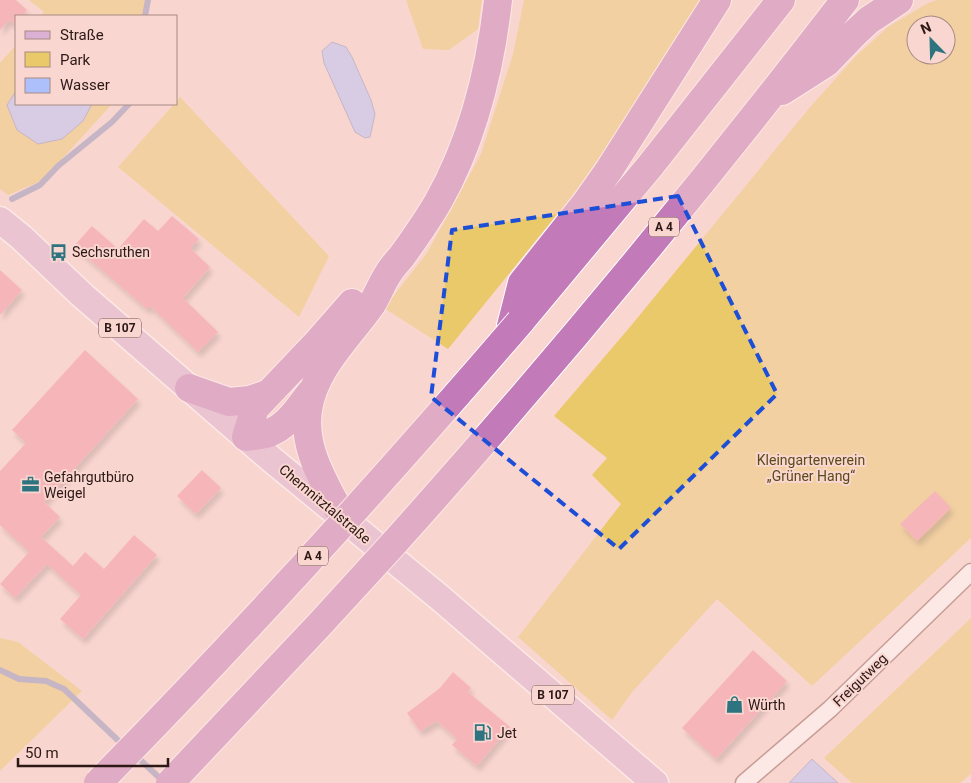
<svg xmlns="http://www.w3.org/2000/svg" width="971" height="783" viewBox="0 0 971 783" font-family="Roboto,sans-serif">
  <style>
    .green { fill: #e9c969; fill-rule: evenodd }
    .water { fill: #aec0fc; stroke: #878eb6 }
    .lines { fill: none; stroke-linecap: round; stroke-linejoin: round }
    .stream { stroke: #878eb6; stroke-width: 6 }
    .building { fill: #f2919e; filter: url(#shadow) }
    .street-casing { stroke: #8a594f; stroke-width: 19 }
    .primary-casing { stroke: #fff; stroke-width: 29 }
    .highway-casing { stroke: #fff; stroke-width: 30 }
    .street { stroke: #fff; stroke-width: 16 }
    .primary { stroke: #dab0d4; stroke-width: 26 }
    .highway { stroke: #c27bb8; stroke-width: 28 }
    .highway-bridge-casing { stroke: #fff; stroke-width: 30; stroke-linecap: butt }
    .highway-bridge { stroke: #c27bb8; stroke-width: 28 }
    .marked { fill: none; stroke: #1d4ed8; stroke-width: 4; stroke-dasharray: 10 6; stroke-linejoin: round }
    .labels { text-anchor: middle; stroke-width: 4; stroke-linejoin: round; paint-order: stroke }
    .shield { fill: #f9d6cf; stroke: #6a514c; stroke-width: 1 }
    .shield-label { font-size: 12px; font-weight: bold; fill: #2c1814 }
    .poi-label { font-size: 14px; fill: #2c1814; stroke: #f9d6cf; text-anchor: start }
    .park-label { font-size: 14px; fill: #5a4b18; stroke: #f9d6cf }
    .street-label { font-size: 14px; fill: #2c1814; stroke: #f9d6cf }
  </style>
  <defs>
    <filter id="shadow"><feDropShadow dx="3" dy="5.5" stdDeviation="2.5" flood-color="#0004"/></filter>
  </defs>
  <rect width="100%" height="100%" fill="#f9d6cf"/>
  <!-- green -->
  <path class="green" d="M29,0H147L143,16H41L44,12Z
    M406,0H482L478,29L449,50L423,49Z
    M524,0H703L597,165L448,349L384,308L427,253L481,154L513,54Z
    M937,0H971V538L812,686L717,599L633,691L612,720L518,637L621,504L592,475L607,458L554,416L630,327L811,106L855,57L888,27L928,3ZM916,25H946V55H916Z
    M16,45V104H112L43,180L8,195L0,189V63Z
    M180,97L329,256L299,317L118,167L174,104H176V102Z
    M971,618V774L960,783H852L824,758Z
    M0,638L18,642L82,691L0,771Z"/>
  <!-- water -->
  <path class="water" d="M332,42L346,47L352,57L371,100L375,114L370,137L365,138L355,132L324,63L322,51Z
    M16,91V104H92L83,121L62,139L38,144L17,130L7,105Z
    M812,759L838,783H789Z"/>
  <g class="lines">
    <!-- stream -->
    <path class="stream" d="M145,16L148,0
      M12,199L40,185L58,166L112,122L129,104
      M0,670L19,679L46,681L64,689L125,747
      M135,755L164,782"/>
  </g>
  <!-- building -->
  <path class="building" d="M0,0H16L27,10L22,16H16L15,24L9,20L0,30Z
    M172,216L199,239L190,248L210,267L183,298L218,332L198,352L150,306L147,309L74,246L92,226L118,249L144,219L158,231Z
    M0,270L22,290L0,315Z
    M85,350L138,399L44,502L60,517L41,537L73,566L85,552L104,569L134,535L157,555L83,639L60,619L81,595L47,564L15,598L0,584L29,552L0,525V471L26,443L12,430Z
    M202,470L221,488L196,514L177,496Z
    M935,491L951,508L917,541L900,524Z
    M753,650L787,681L716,759L682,728Z
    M453,672L471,688L468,692L510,727L477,766L452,745L457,739L437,721L420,731L407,713L440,688Z"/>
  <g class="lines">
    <defs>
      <path id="street" d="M744,783L830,709L971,572"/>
      <path id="primary" d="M0,220L21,237L82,295L271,459L439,597L655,783"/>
      <path id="highway" d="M782,91L826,63L855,33L869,20L899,0
        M520,322L650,166L781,0
        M511,326L522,283L585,204L609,170L717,0
        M189,388L229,402L250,400L267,394
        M311,392C299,407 288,426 269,433C262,436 254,436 246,437L255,408L316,344L352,303
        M343,519C326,484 302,450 308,410C314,368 349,337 372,304C378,294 382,283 388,274C392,267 397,262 402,256C415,238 427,221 438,202C473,140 490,71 498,0
        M395,542C552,367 702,186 845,0"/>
    </defs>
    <!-- street casing -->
    <use href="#street" class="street-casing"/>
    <!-- primary casing -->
    <use href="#primary" class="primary-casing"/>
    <!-- highway casing -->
    <use href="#highway" class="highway-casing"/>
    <!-- street -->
    <use href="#street" class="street"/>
    <!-- primary -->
    <use href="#primary" class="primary"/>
    <!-- highway -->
    <use href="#highway" class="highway"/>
    <defs>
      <path id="highway-bridge" d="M98,783C244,635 384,480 520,322
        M170,783L320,624L395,542"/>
    </defs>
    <!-- highway-bridge casing -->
    <use href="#highway-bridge" class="highway-bridge-casing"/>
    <!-- highway-bridge -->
    <use href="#highway-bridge" class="highway-bridge"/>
  </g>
  <!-- marked area -->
  <path d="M0 0H971V783H0ZM678,196L777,394L619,549L431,397L452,230Z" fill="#f9d6cf" fill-opacity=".55" fill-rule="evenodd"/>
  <path class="marked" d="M678,196L777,394L619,549L431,397L452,230Z"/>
  <!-- icons -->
  <defs>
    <symbol id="bus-bare" viewBox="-9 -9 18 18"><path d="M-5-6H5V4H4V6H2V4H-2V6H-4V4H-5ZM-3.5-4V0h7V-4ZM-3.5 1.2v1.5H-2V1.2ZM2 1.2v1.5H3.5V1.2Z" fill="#2d7480" stroke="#f9d6cf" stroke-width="2.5" paint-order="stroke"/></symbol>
    <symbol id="office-bare" viewBox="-9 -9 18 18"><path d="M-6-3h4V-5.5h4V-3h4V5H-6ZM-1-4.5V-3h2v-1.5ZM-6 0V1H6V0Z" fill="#2d7480" stroke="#f9d6cf" stroke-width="2.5" paint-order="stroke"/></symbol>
    <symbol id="shop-bare" viewBox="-9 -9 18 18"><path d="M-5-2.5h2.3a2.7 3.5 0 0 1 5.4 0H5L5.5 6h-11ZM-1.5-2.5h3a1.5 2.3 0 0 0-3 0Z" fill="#2d7480" stroke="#f9d6cf" stroke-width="2.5" paint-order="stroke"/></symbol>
    <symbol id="fuel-bare" viewBox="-9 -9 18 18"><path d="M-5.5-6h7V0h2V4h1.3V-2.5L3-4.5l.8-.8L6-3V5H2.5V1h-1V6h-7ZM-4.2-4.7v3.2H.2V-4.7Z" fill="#2d7480" stroke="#f9d6cf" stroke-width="2.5" paint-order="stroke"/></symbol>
  </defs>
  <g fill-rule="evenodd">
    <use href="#bus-bare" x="46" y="240" width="25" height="25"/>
    <use href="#office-bare" x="18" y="472" width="25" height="25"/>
    <use href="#shop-bare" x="722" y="692" width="25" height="25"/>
    <use href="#fuel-bare" x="470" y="720" width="25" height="25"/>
  </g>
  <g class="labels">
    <!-- shield labels -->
    <g class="shield">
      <rect x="649" y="217.5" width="30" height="19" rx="4"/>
      <rect x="99" y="318.5" width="42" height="19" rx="4"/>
      <rect x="298" y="546.5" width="30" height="19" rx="4"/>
      <rect x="532" y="685.5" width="42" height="19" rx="4"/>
    </g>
    <g class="shield-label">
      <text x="664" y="231">A 4</text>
      <text x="120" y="332">B 107</text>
      <text x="313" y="560">A 4</text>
      <text x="553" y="699">B 107</text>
    </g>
    <!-- poi labels -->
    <g class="poi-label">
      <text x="72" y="257">Sechsruthen</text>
      <text x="44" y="482">Gefahrgutbüro<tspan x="44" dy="16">Weigel</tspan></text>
      <text x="748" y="710">Würth</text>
      <text x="497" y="738">Jet</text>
    </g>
    <!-- park labels -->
    <g class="park-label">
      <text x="811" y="465">Kleingartenverein<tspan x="811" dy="16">„Grüner Hang“</tspan></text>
    </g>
    <!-- street labels -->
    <g class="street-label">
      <text transform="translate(325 504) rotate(40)" y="5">Chemnitztalstraße</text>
      <text transform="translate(860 680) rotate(-44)" y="5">Freigutweg</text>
    </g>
  </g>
  <!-- legend -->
  <rect x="15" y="15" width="162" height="90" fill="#f9d6cf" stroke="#a78a84"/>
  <rect x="25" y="31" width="25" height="8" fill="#dab0d4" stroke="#a78a84"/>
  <text x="60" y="40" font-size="15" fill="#2c1814">Straße</text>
  <rect x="25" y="52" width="25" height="15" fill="#e9c969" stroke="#a78a84"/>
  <text x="60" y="65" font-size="15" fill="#2c1814">Park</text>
  <rect x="25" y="78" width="25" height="15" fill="#aec0fc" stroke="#a78a84"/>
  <text x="60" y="90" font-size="15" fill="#2c1814">Wasser</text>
  <!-- north arrow -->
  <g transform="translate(931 40) rotate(337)"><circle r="24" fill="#f9d6cf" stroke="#a78a84"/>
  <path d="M0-4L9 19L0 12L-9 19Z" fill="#2d7480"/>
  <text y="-8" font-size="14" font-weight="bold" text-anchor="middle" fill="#2c1814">N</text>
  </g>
  <!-- scale -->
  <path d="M18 758v8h150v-8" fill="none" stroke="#2c1814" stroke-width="2.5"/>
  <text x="25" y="758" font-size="15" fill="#2c1814" stroke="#f9d6cf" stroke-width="4" paint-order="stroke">50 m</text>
</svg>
